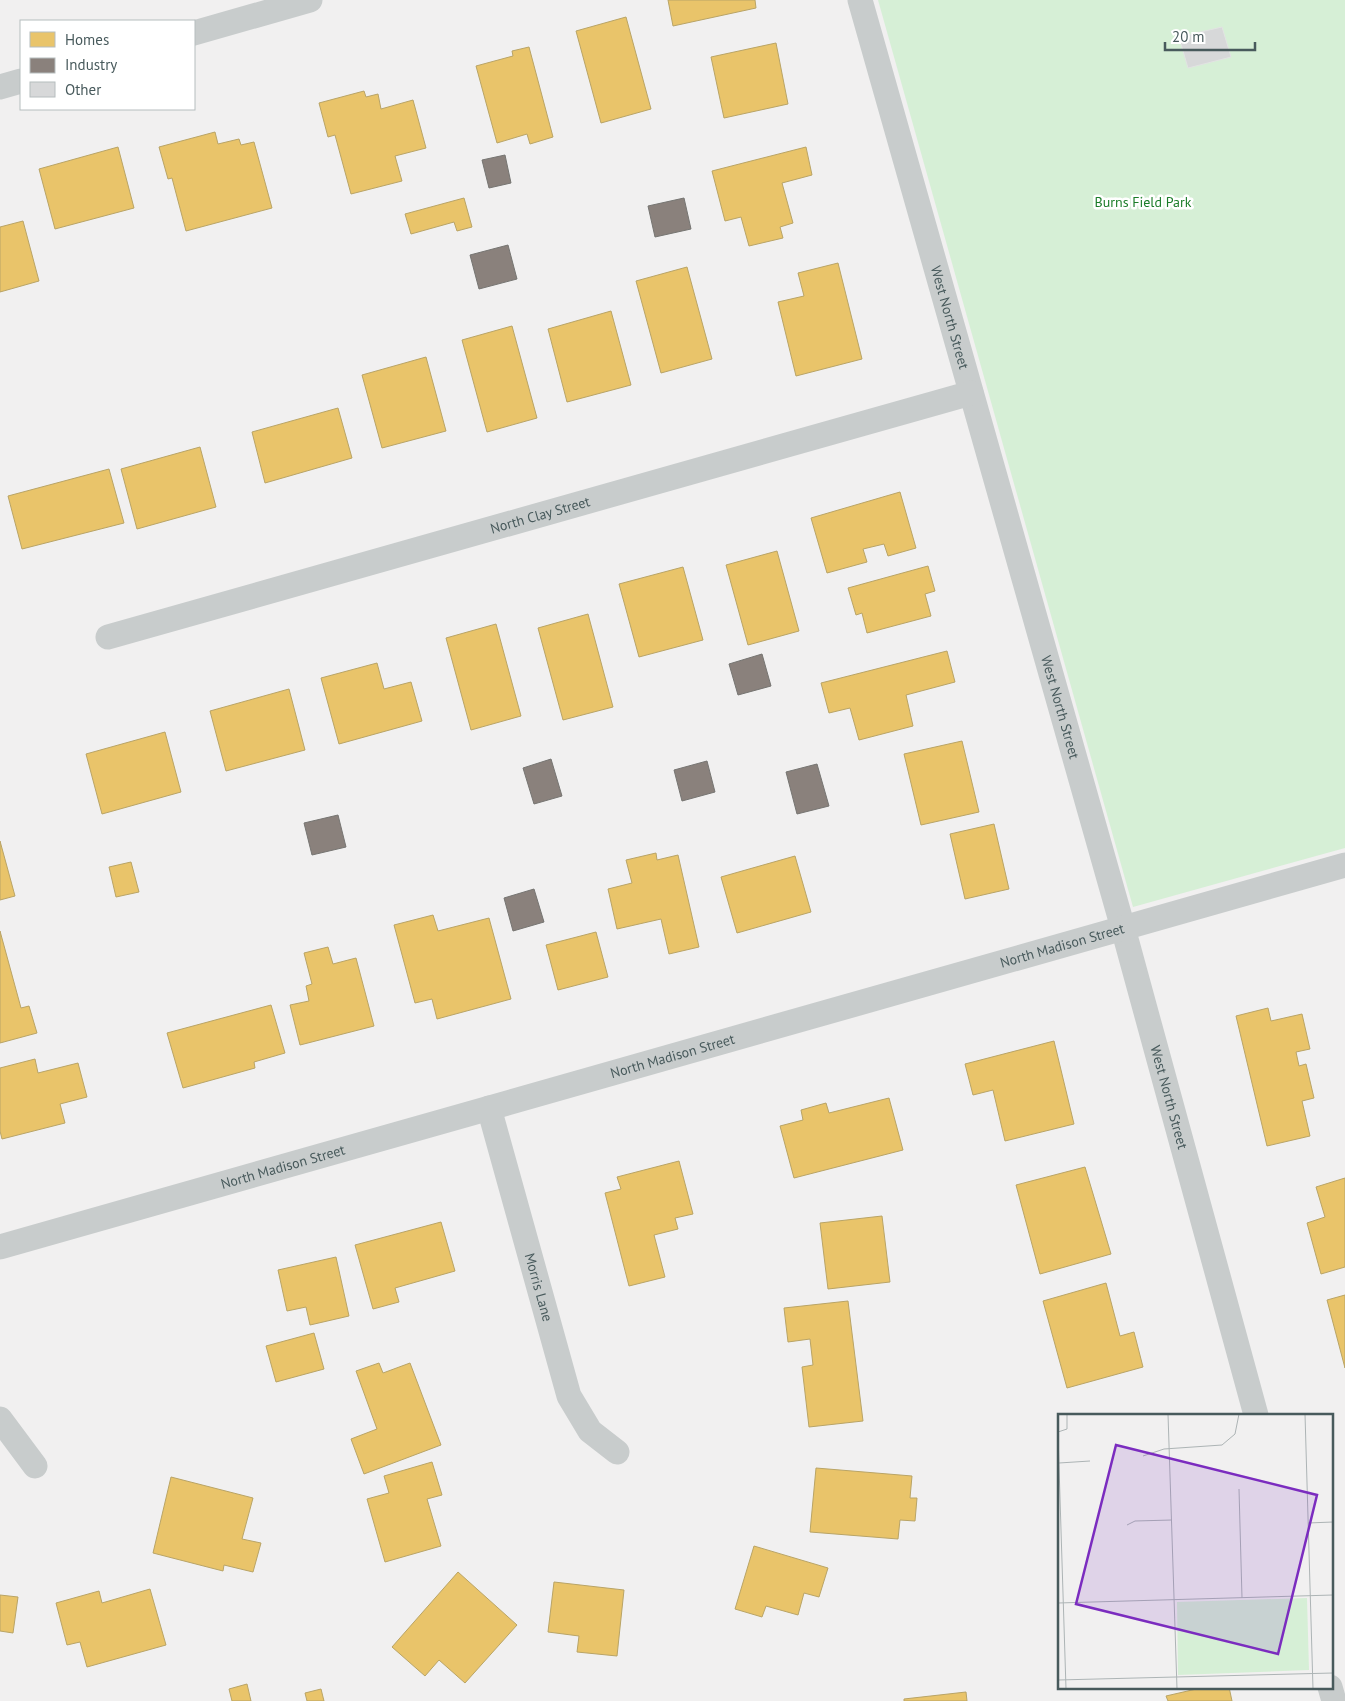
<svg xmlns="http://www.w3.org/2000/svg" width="1345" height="1701" viewBox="0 0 1345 1701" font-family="'PT Sans',sans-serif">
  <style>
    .green { fill: #d6efd6 }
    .homes { fill: #e9c46a; stroke: #b9a466 }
    .industry { fill: #8a817c; stroke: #767572 }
    .building { fill: #d7d8d9; stroke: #e2e3e3 }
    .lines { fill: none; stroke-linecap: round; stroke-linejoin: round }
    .street { stroke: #c8cccc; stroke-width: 25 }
    .labels { text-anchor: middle; stroke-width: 5; stroke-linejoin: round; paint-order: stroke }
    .park-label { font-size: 14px; fill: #1a7c28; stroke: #fff }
    .street-label { font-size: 14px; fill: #485a5c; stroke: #fff }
    .inset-road { fill: none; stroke: #adb4b5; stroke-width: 1 }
    .view { fill: #7b2cbf; fill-opacity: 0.15; stroke: #7b2cbf; stroke-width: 2.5 }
    .inset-edge { fill: none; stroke: #485a5c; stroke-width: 2.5 }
  </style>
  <rect width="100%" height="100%" fill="#f1f0f0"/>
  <!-- green -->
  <path class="green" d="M878,0H1345V848L1133,907Z"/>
  <!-- homes -->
  <path class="homes" d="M668,0H755L756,8L673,26Z
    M626,17L651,109L601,123L576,31Z
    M776,43L788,104L724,118L711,57Z
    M529,47L553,137L530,144L527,134L497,143L476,66L513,56L512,51Z
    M364,91L366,97L378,94L381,109L413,100L426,148L395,156L402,181L351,194L335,135L328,137L319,103Z
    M215,132L218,144L239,139L241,145L254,142L272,208L186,231L172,178L168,179L159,147Z
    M118,147L134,208L55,229L39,169Z
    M806,147L812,175L782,183L793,223L780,227L783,238L749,246L741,217L725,221L712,171Z
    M464,198L472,227L457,231L454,222L411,234L405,214Z
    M23,221L39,281L0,292V227Z
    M838,263L862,359L796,376L778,302L804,296L798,273Z
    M687,267L712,359L661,373L636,281Z
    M611,311L631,385L567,402L548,329Z
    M512,326L537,418L487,432L462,340Z
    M426,357L446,431L382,448L362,375Z
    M338,408L352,458L265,483L252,432Z
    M200,447L216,507L137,529L121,469Z
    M109,469L124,523L22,549L8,496Z
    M900,492L916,548L888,556L884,544L863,549L867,562L827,573L811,518Z
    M777,551L799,631L748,645L726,565Z
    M928,566L935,591L925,594L931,616L867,633L862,613L856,615L848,588Z
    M683,567L703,640L639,657L619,584Z
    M588,614L613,707L563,720L538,628Z
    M496,624L521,716L471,730L446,638Z
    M947,651L955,682L906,695L913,726L859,740L850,708L829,713L821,683Z
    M377,663L384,689L411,682L422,721L339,744L321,678Z
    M289,689L305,750L226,771L210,711Z
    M165,732L181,792L102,814L86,754Z
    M962,741L979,812L921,825L904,754Z
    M994,824L1009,889L965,899L950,834Z
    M0,841L15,896L0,900Z
    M656,853L657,860L678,855L699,947L669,954L661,919L617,929L608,889L632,883L626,860Z
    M795,856L811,912L737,933L721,877Z
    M131,862L139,892L116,897L109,867Z
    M433,915L438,931L489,918L511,999L437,1019L432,999L415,1003L394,925Z
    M0,931L21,1008L29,1006L37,1033L0,1043Z
    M596,932L608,977L558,990L546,945Z
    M328,947L333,964L356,958L374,1026L300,1045L290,1005L309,1001L306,986L312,984L304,953Z
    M271,1005L285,1053L254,1062L255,1068L183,1088L167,1033Z
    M1268,1008L1271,1021L1302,1014L1310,1049L1296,1052L1299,1066L1306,1064L1314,1098L1302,1101L1310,1136L1267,1146L1236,1016Z
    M1054,1041L1074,1124L1005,1141L993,1090L973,1095L965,1064Z
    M35,1059L38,1073L78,1063L87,1097L60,1104L65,1123L2,1139L0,1131V1068Z
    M889,1098L903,1150L794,1178L780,1126L803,1120L801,1110L826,1103L829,1113Z
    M679,1161L693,1214L675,1218L678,1229L654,1235L665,1277L629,1286L605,1193L621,1189L617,1177Z
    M1085,1167L1111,1254L1040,1274L1016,1185Z
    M1345,1178V1267L1321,1274L1307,1223L1325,1217L1316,1187Z
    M882,1216L890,1282L828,1289L820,1223Z
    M441,1222L455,1271L395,1288L399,1302L373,1309L355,1245Z
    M336,1257L349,1316L310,1325L306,1307L287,1311L278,1270Z
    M1106,1283L1120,1336L1134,1332L1143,1367L1067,1388L1043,1301Z
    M1345,1295V1368L1327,1300Z
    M848,1301L863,1421L809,1427L802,1367L813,1365L810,1339L788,1342L784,1308Z
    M314,1333L324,1369L276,1382L266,1346Z
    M379,1363L383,1373L410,1363L441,1445L364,1474L351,1439L377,1429L356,1371Z
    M432,1462L442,1495L427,1499L441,1546L385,1562L367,1499L389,1493L384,1476Z
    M816,1468L912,1476L910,1498H917L915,1521L900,1520L898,1539L810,1532Z
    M171,1477L253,1498L242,1539L261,1543L253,1572L224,1565L223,1571L153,1553Z
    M754,1546L828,1568L819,1597L804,1593L798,1615L766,1606L762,1617L735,1609Z
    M458,1572L517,1625L465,1683L439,1660L425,1676L392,1647Z
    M554,1582L624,1590L617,1656L577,1652L579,1636L548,1632Z
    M150,1589L166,1645L87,1667L80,1642L67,1645L56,1603L99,1591L102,1603Z
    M0,1595L18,1597L13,1633L0,1631Z
    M247,1684L251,1701H232L229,1689Z
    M1205,1687H1229L1232,1701H1168L1166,1696Z
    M321,1689L324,1701H307L305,1693Z
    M966,1692L967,1701H904V1699Z"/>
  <!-- industry -->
  <path class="industry" d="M505,155L511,183L489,188L482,160Z
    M684,198L691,229L655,237L648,206Z
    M508,245L517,279L479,289L470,255Z
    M762,654L771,686L738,695L729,664Z
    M551,759L562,796L534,804L523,768Z
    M707,761L715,792L682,801L674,770Z
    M817,764L829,806L797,814L786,772Z
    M338,815L346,847L312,855L304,823Z
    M534,889L544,922L513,931L504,898Z"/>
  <!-- building -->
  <path class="building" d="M1222,27L1231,57L1188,68L1179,37Z"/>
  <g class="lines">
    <!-- street -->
    <g class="street">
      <path id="s1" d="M860,0L1123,928L1256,1415"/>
      <path d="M194,33L310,0"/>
      <path d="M0,87L21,81"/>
      <path id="s2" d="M108,637L971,393"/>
      <path id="s3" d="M489,1108L569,1396L590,1431L617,1452"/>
      <path id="s4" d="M0,1247L1345,865"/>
      <path d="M0,1419L35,1466"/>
      <path d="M1330,1687L1334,1701"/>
    </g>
  </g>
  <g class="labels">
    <!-- park labels -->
    <g class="park-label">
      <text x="1143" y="207">Burns Field Park</text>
    </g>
    <!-- street labels -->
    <g class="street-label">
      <text dy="5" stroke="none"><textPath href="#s1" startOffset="330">West North Street</textPath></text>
      <text dy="5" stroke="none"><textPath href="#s2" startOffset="449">North Clay Street</textPath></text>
      <text dy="5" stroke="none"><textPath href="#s1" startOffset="735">West North Street</textPath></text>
      <text dy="5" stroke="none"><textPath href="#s4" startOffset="1104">North Madison Street</textPath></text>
      <text dy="5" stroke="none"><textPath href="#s4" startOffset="699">North Madison Street</textPath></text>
      <text dy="5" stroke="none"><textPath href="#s1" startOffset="1140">West North Street</textPath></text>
      <text dy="5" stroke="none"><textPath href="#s4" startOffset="294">North Madison Street</textPath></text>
      <text dy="5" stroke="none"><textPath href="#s3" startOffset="186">Morris Lane</textPath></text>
    </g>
  </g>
  <!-- overview -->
  <g transform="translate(1058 1414)">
    <rect width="275" height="275" fill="#f1f0f0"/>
    <path d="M249,184L251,256L120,261L119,188Z" fill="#d6efd6"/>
    <path class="inset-road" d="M110,0L119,275M247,0L255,275M0,18L9,15V0M0,20L8,275M85,42L106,35L164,31L177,20L181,0M1,49L32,47M181,75L184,184M250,109L275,108M69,111L77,107L114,106M0,189L275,181M0,266L275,259"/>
    <path class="view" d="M58,31L259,81L220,240L18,190Z"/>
    <rect width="275" height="275" class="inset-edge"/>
  </g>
  <!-- legend -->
  <rect x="20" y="20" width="175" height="90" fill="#ffffff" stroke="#b6bdbe"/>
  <rect x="30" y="32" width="25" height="15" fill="#e9c46a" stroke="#b6bdbe"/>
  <text x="65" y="45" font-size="15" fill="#485a5c">Homes</text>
  <rect x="30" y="58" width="25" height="15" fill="#8a817c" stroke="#b6bdbe"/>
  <text x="65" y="70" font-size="15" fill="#485a5c">Industry</text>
  <rect x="30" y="82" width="25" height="15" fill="#d7d8d9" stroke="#b6bdbe"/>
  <text x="65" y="95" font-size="15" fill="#485a5c">Other</text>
  <!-- scale -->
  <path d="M1165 42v8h90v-8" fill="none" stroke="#485a5c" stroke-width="2.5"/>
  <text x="1172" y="42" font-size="15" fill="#485a5c" stroke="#ffffff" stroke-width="4" paint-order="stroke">20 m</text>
</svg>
